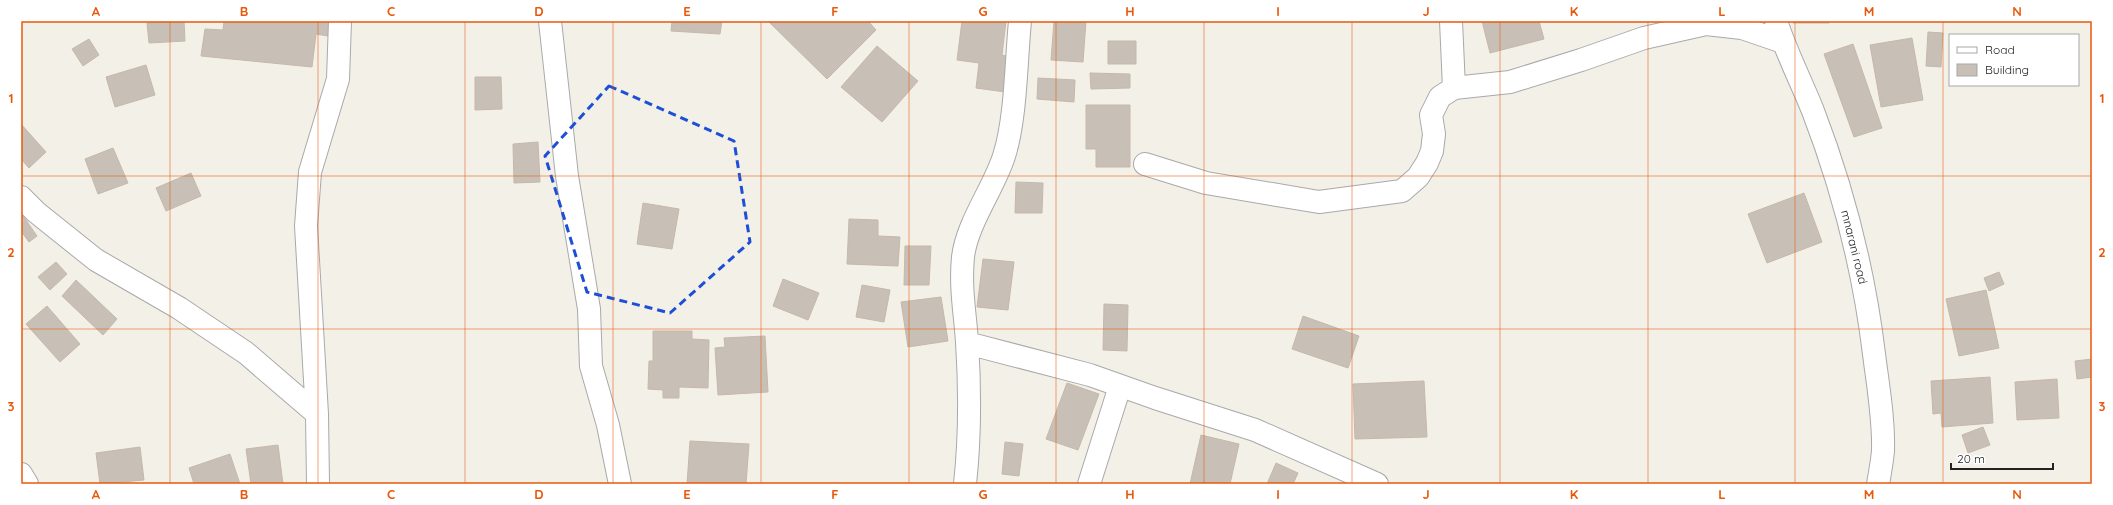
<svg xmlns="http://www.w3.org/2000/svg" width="2113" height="505" viewBox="0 0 2113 505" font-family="Quicksand,sans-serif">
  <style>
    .building { fill: #c8c0b7; stroke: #c6b8a9 }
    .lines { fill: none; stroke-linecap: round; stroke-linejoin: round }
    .minor-casing { stroke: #a9a9a9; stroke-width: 24 }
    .minor { stroke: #fff; stroke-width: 22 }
    .marked { fill: none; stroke: #1d4ed8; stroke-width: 3; stroke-dasharray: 8 5; stroke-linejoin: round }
    .grid { fill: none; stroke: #e8590c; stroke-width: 1; stroke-opacity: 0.55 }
    .labels { text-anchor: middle; stroke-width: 3.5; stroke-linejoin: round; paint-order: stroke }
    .street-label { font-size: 12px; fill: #222; stroke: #fff }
    .neatline { fill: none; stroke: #e8590c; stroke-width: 1.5 }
    .grid-label { font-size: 13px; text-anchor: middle; font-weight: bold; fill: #e8590c }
  </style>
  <rect width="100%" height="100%" fill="#f3f0e8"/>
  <!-- building -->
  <path class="building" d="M184,21L185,41L149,43L147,23Z
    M224,21H330L328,36L316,34L312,67L201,56L205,29L223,30Z
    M672,21H722L720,34L671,31Z
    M768,21H868L876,30L827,79Z
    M962,21H1006L1002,55L1010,57L1005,92L976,88L979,63L957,60Z
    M1054,21H1086L1083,62L1051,60Z
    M1482,21H1539L1544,39L1490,53Z
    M1793,21H1829V23H1793Z
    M1928,32L1943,33L1941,67L1926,66Z
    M1912,38L1923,100L1881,107L1870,45Z
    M89,39L99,55L83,66L72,49Z
    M1108,41H1136V64H1108Z
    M1853,44L1882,128L1854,137L1824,54Z
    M877,46L918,81L882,122L841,87Z
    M146,65L155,95L115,107L106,77Z
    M1090,73L1130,74V88L1091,89Z
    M475,77H501L502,109L475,110Z
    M1038,78L1075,80L1074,102L1037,99Z
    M1086,105H1130V167H1096V149H1086Z
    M21,124L46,152L29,168L21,159Z
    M538,142L540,182L514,183L513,144Z
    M113,148L128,183L98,194L85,159Z
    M191,173L201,196L166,211L156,188Z
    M1016,182L1043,183L1042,213H1015Z
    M1804,193L1822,242L1767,263L1748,214Z
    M643,203L679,209L672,249L637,244Z
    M21,213L37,236L29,242L21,231Z
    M849,219L878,220V236L900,237L898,266L847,264Z
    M905,246H931L929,285H904Z
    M983,259L1014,262L1008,310L977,307Z
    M56,262L67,274L50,290L38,277Z
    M1999,272L2004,284L1989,291L1984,278Z
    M783,279L819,293L808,320L773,306Z
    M76,280L117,319L103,335L62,296Z
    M862,285L890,290L884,322L856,317Z
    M1986,290L1999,348L1959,356L1946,299Z
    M941,297L948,341L908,347L901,302Z
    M1104,304L1128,305L1127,351L1103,350Z
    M47,306L80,344L60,362L26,324Z
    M1303,316L1359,336L1348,368L1292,349Z
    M653,331H692V339L709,340L708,388L679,387V398H663V390L648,389L649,361H653Z
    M765,336L768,392L718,395L715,348L725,347L724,338Z
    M2092,359V377L2077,379L2075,361Z
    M1990,377L1993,423L1942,427L1941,413L1933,414L1931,381Z
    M2057,379L2059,418L2017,420L2015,382Z
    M1424,381L1427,437L1355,439L1353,384Z
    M1067,383L1099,394L1078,450L1046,439Z
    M1983,427L1990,445L1968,453L1962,435Z
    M1201,435L1239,444L1230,484H1190Z
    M690,441L749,444L746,484H687Z
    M1005,442L1023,444L1019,476L1002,474Z
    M278,445L283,484H251L246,449Z
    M140,447L144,480L100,484L96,453Z
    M230,454L240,484H194L189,468Z
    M1276,463L1298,473L1293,484H1267Z"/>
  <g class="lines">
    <defs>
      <path id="minor" d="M550,21L567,176L589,309L591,366L608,425L620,484
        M1451,21L1454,88
        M1776,21C1786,52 1801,81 1813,111C1843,189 1864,271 1874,354C1878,386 1884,419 1883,451C1882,462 1880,473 1878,484
        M1145,164L1206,183L1319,202L1402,191L1418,177L1427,163L1432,151L1434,134L1431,115L1440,97L1454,88L1510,82L1581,60L1644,38L1706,24L1742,28L1783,42
        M21,197L36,212L96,260L179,308L246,353L317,414
        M967,343L1090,375L1155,398L1255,430L1377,484
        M21,474L27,484
        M318,484L317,414L306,226L310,172L338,79L340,21
        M965,484C970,438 970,388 967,342C965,312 960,288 963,257C967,223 994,188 1004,156C1016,119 1016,62 1020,21
        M1089,484L1120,386"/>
    </defs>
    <!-- minor casing -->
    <use href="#minor" class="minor-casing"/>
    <!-- minor -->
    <use href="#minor" class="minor"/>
  </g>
  <!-- marked area -->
  <path class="marked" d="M609,86L734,141L750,242L670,313L587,292L545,156Z"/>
  <!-- grid -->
  <path class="grid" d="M170,21V484M318,21V484M465,21V484M613,21V484M761,21V484M909,21V484M1056,21V484M1204,21V484M1352,21V484M1500,21V484M1648,21V484M1795,21V484M1943,21V484M21,176H2092M21,329H2092"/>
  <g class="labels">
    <!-- street labels -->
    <g class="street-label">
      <text transform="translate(1854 247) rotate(76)" y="4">mnarani road</text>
    </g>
  </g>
  <!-- border -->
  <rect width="2113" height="505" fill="none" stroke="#ffffff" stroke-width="44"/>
  <!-- legend -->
  <rect x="1949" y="34" width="130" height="52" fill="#ffffff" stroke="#a7a7a7"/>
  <rect x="1957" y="47" width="20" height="6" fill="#ffffff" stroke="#a7a7a7"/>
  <text x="1985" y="54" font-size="12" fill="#222222">Road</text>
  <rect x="1957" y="64" width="20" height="12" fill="#c8c0b7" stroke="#a7a7a7"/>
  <text x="1985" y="74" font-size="12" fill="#222222">Building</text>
  <!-- scale -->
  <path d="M1951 463v6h102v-6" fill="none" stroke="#222222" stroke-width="2"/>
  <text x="1957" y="463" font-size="12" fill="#222222" stroke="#ffffff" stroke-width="3" paint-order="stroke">20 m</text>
  <rect x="22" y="22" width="2069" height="461" class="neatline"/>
  <g class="grid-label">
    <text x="96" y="16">A</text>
    <text x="244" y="16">B</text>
    <text x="391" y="16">C</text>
    <text x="539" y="16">D</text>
    <text x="687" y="16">E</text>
    <text x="835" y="16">F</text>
    <text x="983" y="16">G</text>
    <text x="1130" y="16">H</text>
    <text x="1278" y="16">I</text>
    <text x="1426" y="16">J</text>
    <text x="1574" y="16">K</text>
    <text x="1722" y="16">L</text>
    <text x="1869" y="16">M</text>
    <text x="2017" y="16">N</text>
    <text x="11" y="103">1</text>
    <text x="2102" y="103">1</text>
    <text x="11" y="257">2</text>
    <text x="2102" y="257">2</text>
    <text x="11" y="411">3</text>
    <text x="2102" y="411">3</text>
    <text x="96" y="499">A</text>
    <text x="244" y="499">B</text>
    <text x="391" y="499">C</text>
    <text x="539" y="499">D</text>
    <text x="687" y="499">E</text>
    <text x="835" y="499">F</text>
    <text x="983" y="499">G</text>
    <text x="1130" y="499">H</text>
    <text x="1278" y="499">I</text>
    <text x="1426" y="499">J</text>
    <text x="1574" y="499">K</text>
    <text x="1722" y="499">L</text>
    <text x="1869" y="499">M</text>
    <text x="2017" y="499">N</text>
  </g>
</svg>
